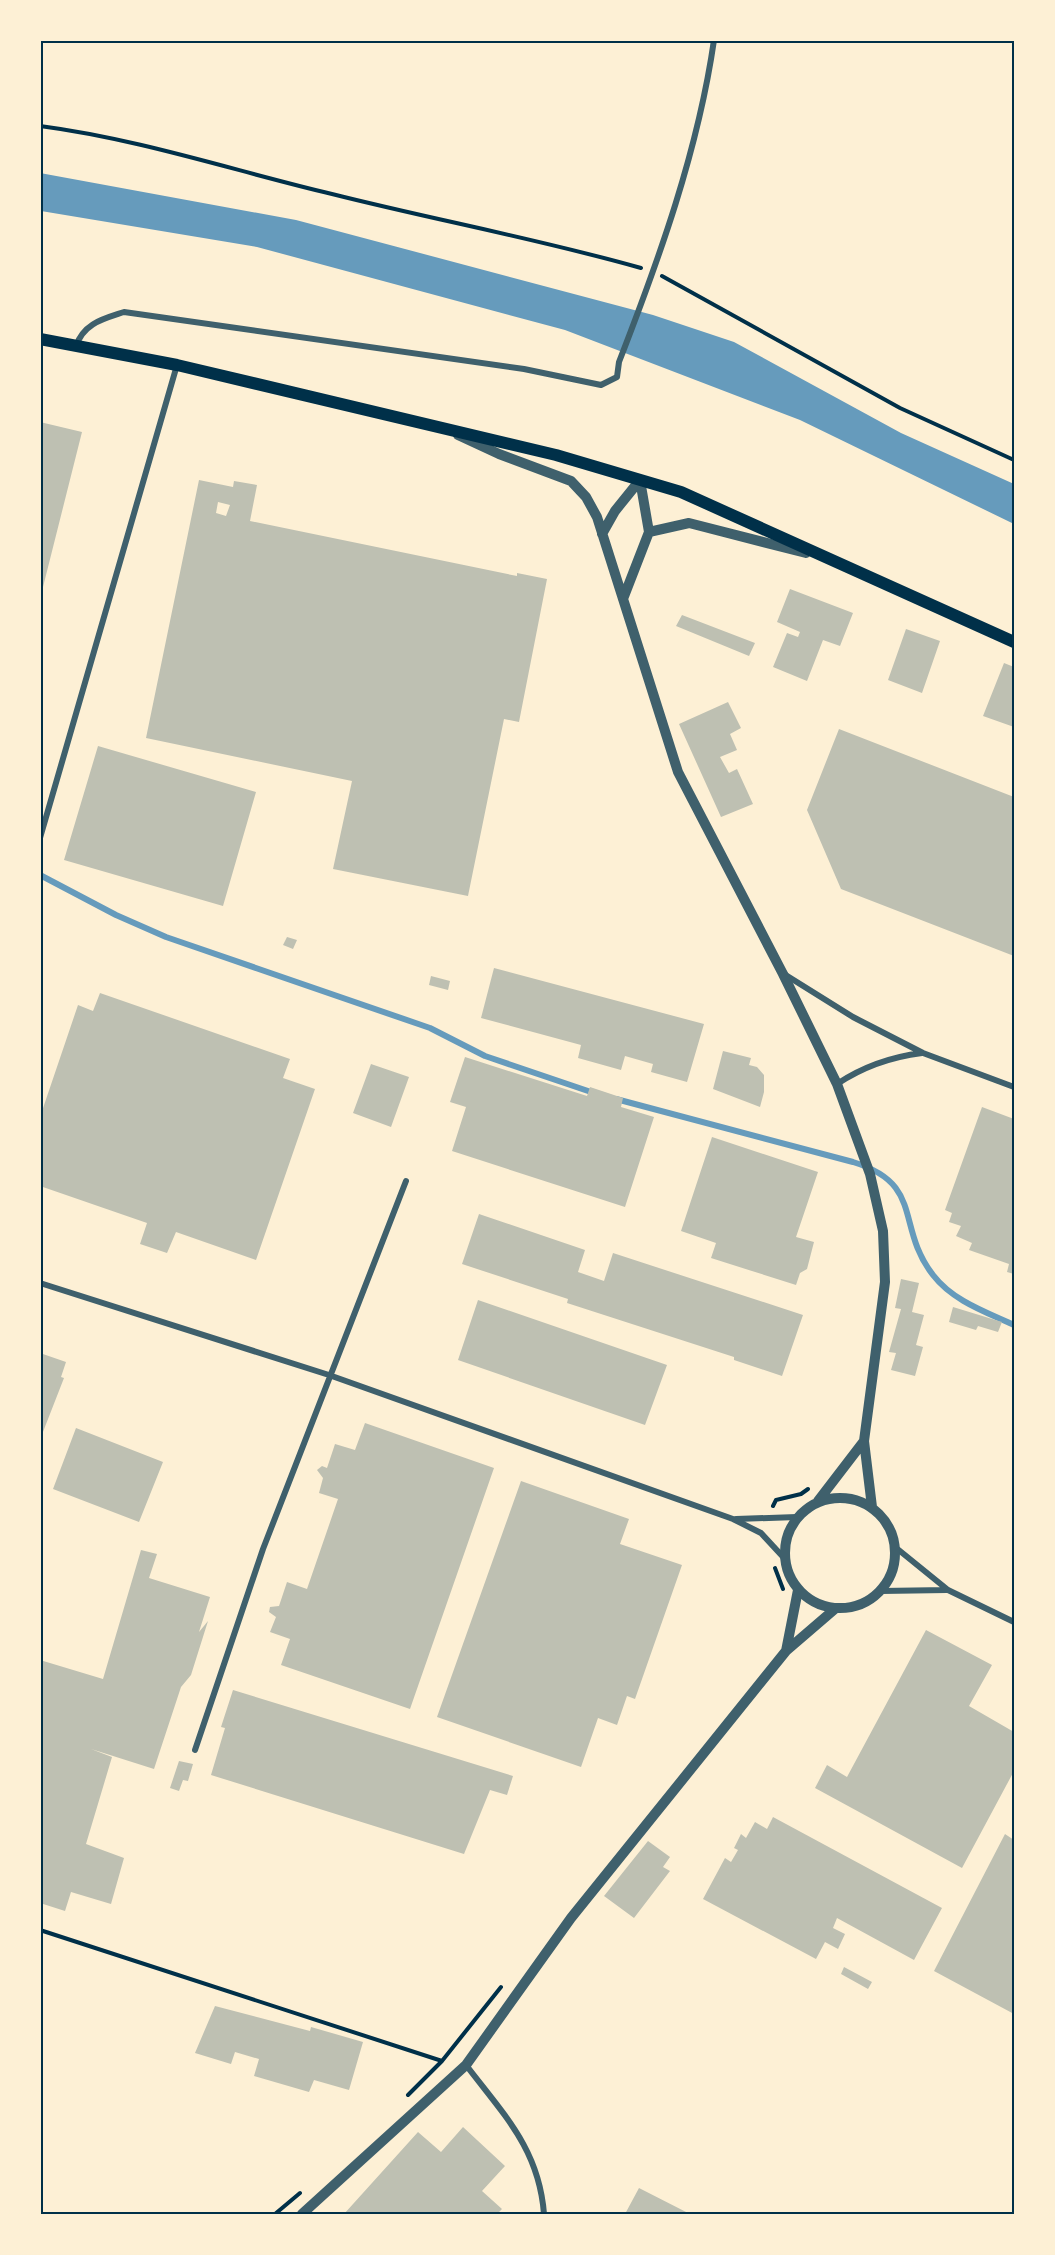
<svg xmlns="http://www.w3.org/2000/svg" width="1055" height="2255" viewBox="0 0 1055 2255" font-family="'DejaVu Sans',sans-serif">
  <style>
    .water { fill: #669bbc }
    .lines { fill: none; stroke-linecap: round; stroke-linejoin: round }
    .stream { stroke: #669bbc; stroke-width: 6 }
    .building { fill: #bec0b2; fill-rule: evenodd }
    .path { stroke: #003049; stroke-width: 4 }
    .minor { stroke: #3f606c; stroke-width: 6 }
    .tertiary { stroke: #3f606c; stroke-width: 10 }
    .secondary { stroke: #003049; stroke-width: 12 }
    .neatline { fill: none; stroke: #003049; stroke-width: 2 }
  </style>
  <rect width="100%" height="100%" fill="#fdf0d5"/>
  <!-- water -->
  <path class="water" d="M40,173L296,220L653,315L734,342L901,433L1014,484V524L800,420L565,330L257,247L41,211Z"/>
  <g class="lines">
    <!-- stream -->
    <path class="stream" d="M40,875L116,915L166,937L430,1028L485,1056L594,1093
      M616,1099L853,1162C925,1184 895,1226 933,1275C953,1301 986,1312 1014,1325"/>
  </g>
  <!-- building -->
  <path class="building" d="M40,422L82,432L41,595H40Z
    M199,480L233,487L234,481L257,485L250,521L517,576V573L547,579L519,722L504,719L468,896L333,869L352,781L146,738ZM218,502L230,505L226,516L216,513Z
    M790,589L853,613L840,646L823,640L807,681L773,667L787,633L798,637L800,632L777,622Z
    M682,615L755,643L749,656L676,626Z
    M906,629L940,641L922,693L888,680Z
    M1004,663L1014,667V727L983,716Z
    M728,702L741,728L730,734L737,750L720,757L729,773L737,769L753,804L721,817L679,724Z
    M839,729L1014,797V956L841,889L807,810Z
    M98,746L256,792L223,906L64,860Z
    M287,937L297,940L293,949L283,945Z
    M494,968L704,1024L687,1082L651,1072L653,1064L625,1056L621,1070L578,1058L581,1045L481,1018Z
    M431,976L450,981L448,990L429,985Z
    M100,993L290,1059L283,1078L315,1089L256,1260L176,1232L167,1253L140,1244L147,1223L40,1186V1117L78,1005L93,1011Z
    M723,1051L751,1058L749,1065L757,1067L764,1075V1092L760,1107L713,1089Z
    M465,1057L587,1096L590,1087L623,1098L621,1107L654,1117L625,1207L452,1151L466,1107L450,1102Z
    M371,1064L409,1077L391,1127L353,1113Z
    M982,1107L1014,1119V1274L1007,1272L1009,1264L969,1250L972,1243L956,1236L961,1226L949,1222L952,1213L945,1210Z
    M712,1137L818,1172L796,1237L814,1242L807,1269L800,1273L796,1285L711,1258L716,1243L681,1231Z
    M479,1214L585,1250L578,1272L604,1281L613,1253L803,1315L782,1376L734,1360V1357L567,1303L568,1299L462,1264Z
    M901,1279L919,1283L912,1312L924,1315L916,1345L923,1347L915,1376L891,1370L896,1353L889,1352L901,1309L895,1308Z
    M478,1300L667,1365L645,1425L458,1360Z
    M953,1307L1002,1322L998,1332L978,1326L976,1330L949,1322Z
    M40,1353L66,1362L61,1377L64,1378L41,1437Z
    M365,1423L494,1468L410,1709L281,1665L290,1639L270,1632L276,1617L269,1612L270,1607L279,1606L287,1582L307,1589L338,1499L319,1493L323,1478L317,1470L322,1466L327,1468L335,1444L355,1450Z
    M76,1428L163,1462L139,1522L53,1489Z
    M521,1481L629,1519L620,1544L682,1565L635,1699L627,1696L617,1725L598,1718L581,1767L437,1717Z
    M141,1550L157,1554L149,1578L210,1597L199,1632L208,1621L191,1675L181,1687L154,1769L91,1749L112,1757L86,1844L124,1858L111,1904L71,1892L65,1911L40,1903V1660L103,1679Z
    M926,1630L992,1665L969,1706L1014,1732V1771L962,1868L815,1788L827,1765L847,1777Z
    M233,1690L513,1776L507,1795L490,1790L464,1854L211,1775L225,1728L221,1727Z
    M179,1761L193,1764L188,1781L183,1780L179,1791L170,1788Z
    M773,1817L942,1908L914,1960L837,1918L833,1928L845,1934L838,1949L825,1942L816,1959L703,1899L725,1858L731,1862L738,1850L734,1848L741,1834L746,1838L755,1822L767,1829Z
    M1005,1834L1014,1840V2014L934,1971Z
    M648,1841L670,1857L663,1867L670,1871L634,1918L604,1896Z
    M844,1967L872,1982L868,1989L841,1974Z
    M215,2006L310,2031L311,2027L363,2042L349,2090L314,2080L309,2092L254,2076L259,2059L235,2052L231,2064L195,2053Z
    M463,2127L505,2166L482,2191L502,2209L497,2214H344L418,2132L441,2152Z
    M639,2188L690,2214H625Z"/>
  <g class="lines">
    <!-- path -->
    <path class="path" d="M40,126C139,139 235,171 332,194C435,220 539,239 641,268
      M662,276L900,408L1014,460
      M773,1506L776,1500L801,1494L808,1489
      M775,1568L783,1589
      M40,1930L442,2061
      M408,2095L442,2061L501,1987
      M275,2214L300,2193"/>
    <!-- minor -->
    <path class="minor" d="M76,346C84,323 103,319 124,312L524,369L601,385L617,377L619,362C659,259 698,151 714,40
      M40,838L177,365
      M784,974L853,1017L923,1053L1014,1087
      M837,1084C864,1066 890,1057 922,1053
      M40,1283L329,1375L733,1519L761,1533L785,1559
      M736,1519L797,1517
      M895,1547L948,1590L1014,1622
      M881,1591L947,1590
      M195,1750L263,1549L406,1181
      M466,2065C504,2115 539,2149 544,2214"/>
    <!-- tertiary -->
    <path class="tertiary" d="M458,435L499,454L571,481L586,497L597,517L678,772L783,974L837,1084L870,1174L883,1231L885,1282L864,1441L872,1507
      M649,532L689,523L806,553
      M602,534L615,511L640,480
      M623,599L649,532L640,480
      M785 1553a55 55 0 1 1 110 0a55 55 0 1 1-110 0Z
      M818,1501L864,1441
      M786,1651L798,1590
      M302,2214L466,2065L571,1918L786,1651L836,1608"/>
    <!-- secondary -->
    <path class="secondary" d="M40,339L177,365L556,455L681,492L1014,642"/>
  </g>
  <!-- border -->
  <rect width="1055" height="2255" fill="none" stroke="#fdf0d5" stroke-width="84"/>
  <rect x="42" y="42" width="971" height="2171" class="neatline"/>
</svg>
